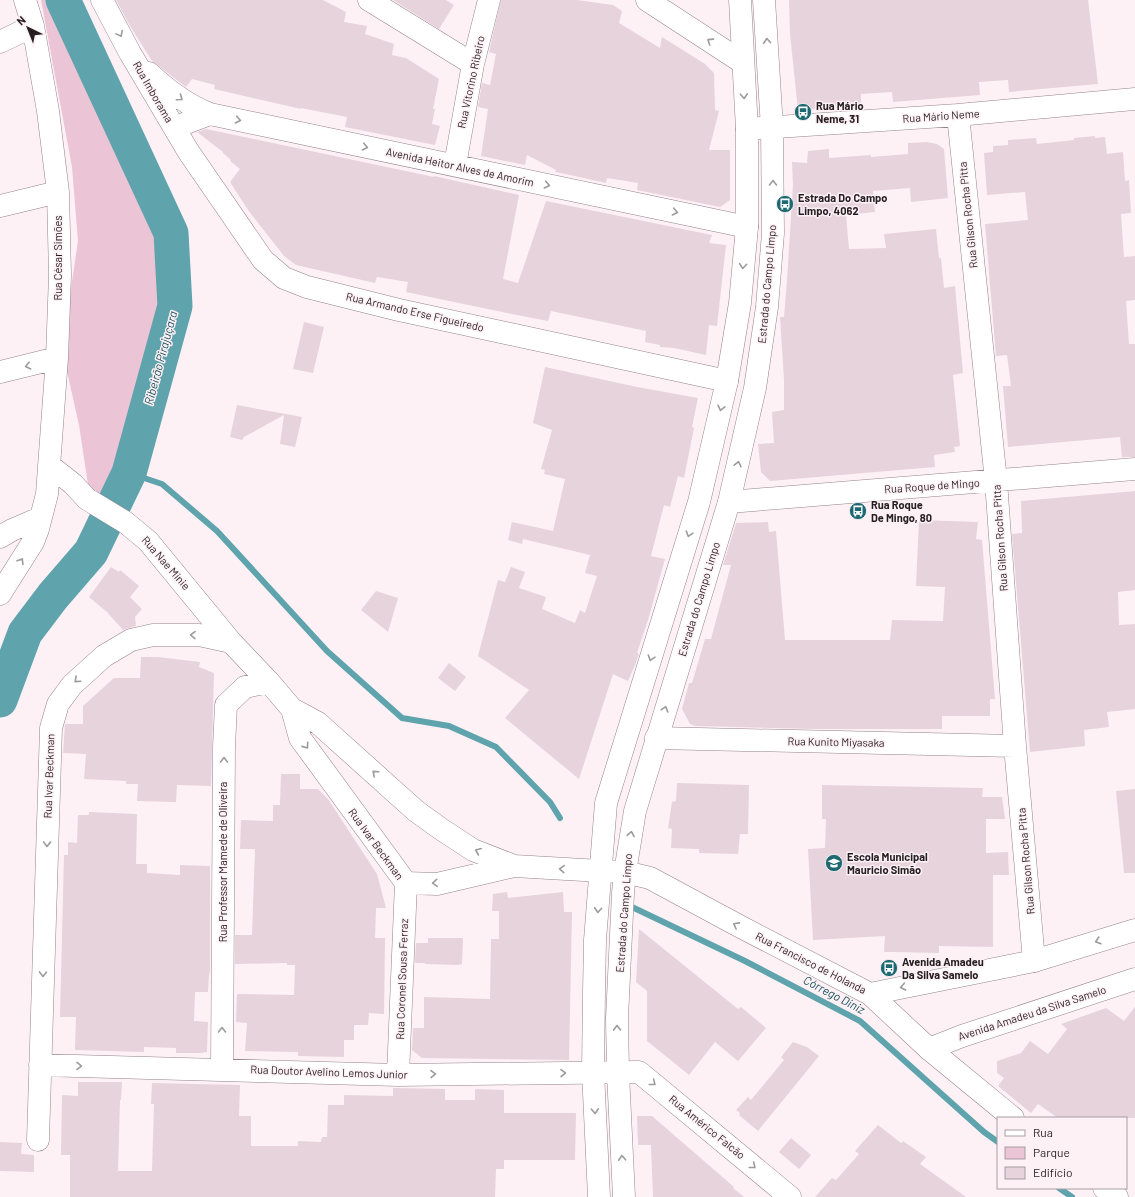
<svg xmlns="http://www.w3.org/2000/svg" width="1135" height="1197" viewBox="0 0 1135 1197" font-family="Barlow,sans-serif">
  <style>
    .green { fill: #ebc4d5 }
    .lines { fill: none; stroke-linecap: round; stroke-linejoin: round }
    .stream { stroke: #5fa3ad; stroke-width: 6 }
    .river { stroke: #5fa3ad; stroke-width: 35 }
    .building { fill: #e7d3db }
    .street-casing { stroke: #95838b; stroke-width: 23 }
    .secondary-casing { stroke: #95838b; stroke-width: 23 }
    .primary-casing { stroke: #95838b; stroke-width: 23 }
    .street { stroke: #fff; stroke-width: 22 }
    .secondary { stroke: #fff; stroke-width: 22 }
    .primary { stroke: #fff; stroke-width: 22 }
    .oneway { stroke: #9d9a9b }
    .labels { text-anchor: middle; stroke-width: 3; stroke-linejoin: round; paint-order: stroke }
    .street-label { font-size: 11px; fill: #251e21; stroke: #fdf1f6 }
    .poi-label { font-size: 11px; font-weight: bold; fill: #251e21; stroke: #fdf1f6; text-anchor: start }
    .water-label { font-size: 12px; font-style: italic; fill: #19545c; stroke: #fdf1f6 }
  </style>
  <rect width="100%" height="100%" fill="#fdf1f6"/>
  <!-- green -->
  <path class="green" d="M41,0H51L122,126L150,208L159,244L167,338L127,451L116,501L90,498L79,425L62,349L78,241L72,167Z"/>
  <g class="lines">
    <!-- stream -->
    <path class="stream" d="M129,473L162,484L217,531L327,651L402,718L449,726L496,747L550,802L560,818
      M632,907L745,961L860,1021L984,1132L998,1142
      M1059,1188L1072,1197"/>
    <!-- river -->
    <path class="river" d="M0,700L25,633L53,596L91,552L129,473L175,306L171,233L63,0"/>
  </g>
  <!-- building -->
  <path class="building" d="M116,0H323L346,12L344,22L367,26L365,34L394,44L392,55L406,58L439,79L433,109H435L432,124L440,126L435,145L345,127L347,117L301,108V109L214,89L215,85L192,79L186,87L152,61L130,26Z
    M393,0H446L454,5L439,29Z
    M501,0H577L613,5L622,11L619,23L660,48L662,37L705,64L714,73L715,110L719,111L709,150H730V200L720,207L637,190L638,183L607,178L606,183L570,175L555,172L556,170L527,155L525,165L481,156L488,109L478,107L482,83L490,85L496,54L489,52Z
    M789,0H1088L1098,84L1009,92L1008,80L979,82L980,95L893,102L892,92L861,94V105L798,110L790,34Z
    M206,129L434,177V176L519,195L503,279L518,283L546,201L712,235L709,243L726,245L717,326L709,325L706,355L674,348L660,347V345L645,342L646,331L551,311L548,321L507,313L406,292L408,282L377,277L375,283L296,265L284,256L248,210L230,182L240,169L230,161L231,160L223,153V152L197,132Z
    M1095,136V138L1105,137L1107,154L1123,152L1125,181L1129,180L1131,213L1121,214L1124,257L1135,256V300L1126,301L1129,344H1135V457H1122L1120,437L1008,447L1003,386H1011L1007,355L996,356L985,224L1028,220L1025,192L987,195L984,153L993,152V146L1008,145V140L1036,138L1037,144L1074,140V138Z
    M927,142L937,144L944,149L948,198L911,202L910,188L873,191L875,212L846,215L849,249L886,248L884,234L936,229L939,258H941L944,288L955,286L963,373L953,375L960,446L954,447L955,452L934,455L935,467L770,481L761,472L758,444L774,443L772,412L784,410V380L780,317H784L787,280L793,185L792,162L807,163L808,151L829,149V158L871,155V157L908,154V143Z
    M304,322L324,327L313,373L293,369Z
    M545,367L637,387L698,398L692,427L694,428L684,478L678,476L670,507L664,505L651,556L665,559L648,620L637,653L639,654L635,665L628,681L613,674L579,779L505,718L529,690L478,656L498,580L505,582L511,567L525,572L519,588L546,597L542,609L575,623L580,610L585,613L597,576L585,573L590,555L523,539L522,544L508,540L512,522L553,531L565,479L544,474L545,470L541,469L552,430L533,423Z
    M237,405L302,417L295,447L280,444L284,415L244,437L242,440L230,437Z
    M1135,491V590L1118,592L1119,625L1135,624V709L1107,712L1109,727L1084,730L1085,746L1030,752L1012,534L1022,533L1021,501Z
    M919,520L978,522L976,539L982,540L995,699H990V716H942V729H815L695,726L690,724L682,709L689,683H692L705,639H711L731,565H723L736,523L768,522L769,532L776,531L785,640H890L892,620L943,621L945,587L916,586Z
    M111,567L119,572L120,570L139,586L130,597L142,609L135,617L136,626L123,630L107,612L89,597Z
    M376,591L398,598L388,632L361,610Z
    M141,657H158L200,662L199,667L214,673L211,786L177,785L176,802L137,801L138,784H126V781L84,779L86,754L63,753L65,724H83V706L114,678H140Z
    M449,663L466,677L455,691L438,678Z
    M281,774H300V789H318L328,799L377,874L386,908H376L375,938H385L384,1014L369,1013L368,1025H354V1040H344V1057L298,1056V1052L245,1051L247,1023L236,1022L237,994L294,995L295,965H287V963L235,964V935H252L255,849H240L241,820L273,821V805H280Z
    M677,783L749,785L748,834H740L738,854L699,853V849L671,848L672,829L668,828L672,802L676,801Z
    M822,785L983,788L982,797H1002L1005,819H986V853L1008,852L1009,875H993V947L939,946V953L893,952H884L885,936L813,940L808,849L825,848L826,819H822Z
    M1135,789V873H1124L1116,791Z
    M89,812L137,814L136,864H147V873L180,875V865L210,866V971L209,975L208,992H195L194,1021L208,1022L207,1052L200,1053H176V1048L144,1047V1052L75,1050L76,1017H60L64,855H68V842L77,843L78,815H89Z
    M507,892L508,898L563,892L564,912H572L569,1060L422,1058L412,1050L413,1028H424V997L490,999L491,939H499V911H492L493,894Z
    M639,929L738,1009L741,1007L766,1028L738,1061L715,1042L689,1075L647,1041V991L636,982Z
    M428,938H463L462,964L458,965L425,964V963H415L416,943H428Z
    M1135,1007V1118H1058L1038,1104L1031,1113L998,1086L1004,1078L997,1073V1061L1021,1053L1030,1041L1048,1054L1067,1029L1061,1024L1106,1008L1124,1021Z
    M793,1042L807,1047L819,1056L758,1131L739,1115L740,1113L736,1110L748,1097L751,1100L784,1060L781,1057Z
    M78,1082H122L121,1100H120L118,1171H152L154,1104H151L152,1083L240,1085L239,1116H251V1146H298V1141L321,1142L322,1137H327L328,1105H344V1095L393,1096V1088L445,1089V1100H475V1089L504,1090V1113H576L575,1160H504V1169H496L495,1197H70V1155H61L62,1095L78,1096Z
    M637,1116H652L734,1187L733,1188L744,1197H653L651,1145H638Z
    M878,1125L901,1143L903,1141L926,1157L920,1164L966,1197H815L832,1178L836,1180L859,1154L855,1151Z
    M791,1138L811,1155L799,1169L779,1152Z
    M0,1142L22,1143L21,1154L34,1155V1172L0,1171Z"/>
  <g class="lines">
    <defs>
      <path id="street" d="M102,0L130,53L188,151L263,260L284,278L307,287L399,310L727,381
        M369,0L473,64
        M647,0L742,62
        M0,42L33,26
        M149,73C167,90 187,105 210,114
        M958,115L996,481L1015,746L1034,961
        M747,129L958,115L1135,99
        M176,131L186,123L210,114L747,227
        M455,165L473,64L489,0
        M0,206L58,192
        M0,372L57,358
        M49,465L73,484L87,499L125,522L148,541L231,642L269,682L292,709L318,723L416,811L441,829L473,850L514,866
        M729,502L1135,469
        M0,537L12,530L40,518
        M0,594L33,542L38,529L47,494L57,358L60,275L58,192L48,111L33,26L25,0
        M292,709L300,738L406,883
        M656,738L1015,746
        M406,883L437,884L514,866L601,871
        M929,1049L1013,1118
        M40,1065L398,1075L639,1072L790,1197
        M222,1069L224,747L226,705L245,687L269,682
        M398,1075L406,883
        M38,1140L51,728L58,704L72,685L104,656L131,640L153,635H199L231,642
        M1104,1188L1117,1197"/>
      <path id="secondary" d="M601,871L625,872L650,878L741,927L870,994L929,1049L962,1036L1135,979
        M870,994L1034,961L1135,930"/>
      <path id="primary" d="M599,1197L593,1072L594,993L595,940L606,803L699,502L727,381L740,303L747,227V129L740,0
        M624,1197L618,1073L617,1018L623,893L625,872L635,811L729,502L755,388L767,307L773,233L772,128L764,0"/>
    </defs>
    <!-- street casing -->
    <use href="#street" class="street-casing"/>
    <!-- secondary casing -->
    <use href="#secondary" class="secondary-casing"/>
    <!-- primary casing -->
    <use href="#primary" class="primary-casing"/>
    <!-- street -->
    <use href="#street" class="street"/>
    <!-- secondary -->
    <use href="#secondary" class="secondary"/>
    <!-- primary -->
    <use href="#primary" class="primary"/>
  </g>
  <!-- one-way arrows -->
  <defs><path id="oneway-chevron" d="M-2-3.5L2.5 0L-2 3.5" fill="none" stroke-width="1.6" stroke-linecap="round" stroke-linejoin="round"/></defs>
  <g class="oneway">
    <use href="#oneway-chevron" transform="translate(120 34) rotate(62)"/>
    <use href="#oneway-chevron" transform="translate(710 41) rotate(-147)"/>
    <use href="#oneway-chevron" transform="translate(767 41) rotate(-94)"/>
    <use href="#oneway-chevron" transform="translate(744 96) rotate(87)"/>
    <use href="#oneway-chevron" transform="translate(180 98) rotate(35)"/>
    <use href="#oneway-chevron" transform="translate(238 120) rotate(12)"/>
    <use href="#oneway-chevron" transform="translate(365 147) rotate(12)"/>
    <use href="#oneway-chevron" transform="translate(773 183) rotate(-90)"/>
    <use href="#oneway-chevron" transform="translate(547 185) rotate(12)"/>
    <use href="#oneway-chevron" transform="translate(675 212) rotate(12)"/>
    <use href="#oneway-chevron" transform="translate(743 266) rotate(95)"/>
    <use href="#oneway-chevron" transform="translate(28 366) rotate(167)"/>
    <use href="#oneway-chevron" transform="translate(721 408) rotate(103)"/>
    <use href="#oneway-chevron" transform="translate(738 464) rotate(-77)"/>
    <use href="#oneway-chevron" transform="translate(689 534) rotate(107)"/>
    <use href="#oneway-chevron" transform="translate(21 561) rotate(-58)"/>
    <use href="#oneway-chevron" transform="translate(193 635) rotate(-179)"/>
    <use href="#oneway-chevron" transform="translate(651 658) rotate(107)"/>
    <use href="#oneway-chevron" transform="translate(77 680) rotate(138)"/>
    <use href="#oneway-chevron" transform="translate(665 709) rotate(-73)"/>
    <use href="#oneway-chevron" transform="translate(306 746) rotate(55)"/>
    <use href="#oneway-chevron" transform="translate(224 760) rotate(-90)"/>
    <use href="#oneway-chevron" transform="translate(375 773) rotate(-138)"/>
    <use href="#oneway-chevron" transform="translate(631 834) rotate(-81)"/>
    <use href="#oneway-chevron" transform="translate(47 844) rotate(92)"/>
    <use href="#oneway-chevron" transform="translate(478 851) rotate(-157)"/>
    <use href="#oneway-chevron" transform="translate(562 869) rotate(-177)"/>
    <use href="#oneway-chevron" transform="translate(435 883) rotate(176)"/>
    <use href="#oneway-chevron" transform="translate(598 910) rotate(94)"/>
    <use href="#oneway-chevron" transform="translate(736 925) rotate(-152)"/>
    <use href="#oneway-chevron" transform="translate(1098 941) rotate(163)"/>
    <use href="#oneway-chevron" transform="translate(43 974) rotate(91)"/>
    <use href="#oneway-chevron" transform="translate(903 987) rotate(169)"/>
    <use href="#oneway-chevron" transform="translate(617 1028) rotate(-91)"/>
    <use href="#oneway-chevron" transform="translate(222 1030) rotate(-90)"/>
    <use href="#oneway-chevron" transform="translate(79 1066) rotate(1)"/>
    <use href="#oneway-chevron" transform="translate(563 1073) rotate(-1)"/>
    <use href="#oneway-chevron" transform="translate(433 1074) rotate(-1)"/>
    <use href="#oneway-chevron" transform="translate(653 1083) rotate(39)"/>
    <use href="#oneway-chevron" transform="translate(595 1111) rotate(87)"/>
    <use href="#oneway-chevron" transform="translate(622 1158) rotate(-93)"/>
    <use href="#oneway-chevron" transform="translate(753 1166) rotate(39)"/>
  </g>
  <!-- icons -->
  <defs>
    <symbol id="bus-disc" viewBox="-11 -11 22 22"><circle r="9.5" fill="#1d6871" stroke="#fdf1f6"/><path d="M-5-6H5V4H4V6H2V4H-2V6H-4V4H-5ZM-3.5-4V0h7V-4ZM-3.5 1.2v1.5H-2V1.2ZM2 1.2v1.5H3.5V1.2Z" fill="#fff"/></symbol>
    <symbol id="school-disc" viewBox="-11 -11 22 22"><circle r="9.5" fill="#1d6871" stroke="#fdf1f6"/><path d="M0-5L7-2L0 1L-7-2ZM-4 1L0 2.5L4 1V4Q0 6-4 4Z" fill="#fff"/></symbol>
  </defs>
  <g fill-rule="evenodd">
    <use href="#bus-disc" x="793" y="102" width="20" height="20"/>
    <use href="#bus-disc" x="775" y="194" width="20" height="20"/>
    <use href="#bus-disc" x="848" y="501" width="20" height="20"/>
    <use href="#school-disc" x="824" y="853" width="20" height="20"/>
    <use href="#bus-disc" x="879" y="958" width="20" height="20"/>
  </g>
  <g class="labels">
    <!-- street labels -->
    <g class="street-label">
      <text transform="translate(471 82) rotate(-78)" y="4">Rua Vitorino Ribeiro</text>
      <text transform="translate(153 92) rotate(60)" y="4">Rua Imborama</text>
      <text transform="translate(941 116) rotate(-4)" y="4">Rua Mário Neme</text>
      <text transform="translate(460 167) rotate(12)" y="4">Avenida Heitor Alves de Amorim</text>
      <text transform="translate(968 215) rotate(-96)" y="4">Rua Gilson Rocha Pitta</text>
      <text transform="translate(58 258) rotate(-90)" y="4">Rua César Simões</text>
      <text transform="translate(767 284) rotate(-85)" y="4">Estrada do Campo Limpo</text>
      <text transform="translate(415 312) rotate(13)" y="4">Rua Armando Erse Figueiredo</text>
      <text transform="translate(932 486) rotate(-4)" y="4">Rua Roque de Mingo</text>
      <text transform="translate(1000 538) rotate(-94)" y="4">Rua Gilson Rocha Pitta</text>
      <text transform="translate(166 563) rotate(49)" y="4">Rua Nae Minie</text>
      <text transform="translate(699 599) rotate(-73)" y="4">Estrada do Campo Limpo</text>
      <text transform="translate(836 742) rotate(1)" y="4">Rua Kunito Miyasaka</text>
      <text transform="translate(49 776) rotate(-88)" y="4">Rua Ivar Beckman</text>
      <text transform="translate(376 844) rotate(54)" y="4">Rua Ivar Beckman</text>
      <text transform="translate(1026 861) rotate(-95)" y="4">Rua Gilson Rocha Pitta</text>
      <text transform="translate(223 862) rotate(-90)" y="4">Rua Professor Mamede de Oliveira</text>
      <text transform="translate(624 913) rotate(-86)" y="4">Estrada do Campo Limpo</text>
      <text transform="translate(811 963) rotate(27)" y="4">Rua Francisco de Holanda</text>
      <text transform="translate(402 979) rotate(-88)" y="4">Rua Coronel Sousa Ferraz</text>
      <text transform="translate(1032 1013) rotate(-18)" y="4">Avenida Amadeu da Silva Samelo</text>
      <text transform="translate(329 1072) rotate(2)" y="4">Rua Doutor Avelino Lemos Junior</text>
      <text transform="translate(707 1127) rotate(39)" y="4">Rua Américo Falcão</text>
    </g>
    <!-- poi labels -->
    <g class="poi-label">
      <text x="816" y="110">Rua Mário<tspan x="816" dy="13">Neme, 31</tspan></text>
      <text x="798" y="202">Estrada Do Campo<tspan x="798" dy="13">Limpo, 4062</tspan></text>
      <text x="871" y="509">Rua Roque<tspan x="871" dy="13">De Mingo, 80</tspan></text>
      <text x="847" y="861">Escola Municipal<tspan x="847" dy="13">Mauricio Simão</tspan></text>
      <text x="902" y="966">Avenida Amadeu<tspan x="902" dy="13">Da Silva Samelo</tspan></text>
    </g>
    <!-- water labels -->
    <g class="water-label">
      <text transform="translate(161 358) rotate(-75)" y="4">Ribeirão Pirajuçara</text>
      <text transform="translate(834 995) rotate(28)" y="4">Córrego Diniz</text>
    </g>
  </g>
  <!-- legend -->
  <rect x="997" y="1117" width="130" height="72" fill="#fdf1f6" stroke="#a79da1"/>
  <rect x="1005" y="1130" width="20" height="6" fill="#ffffff" stroke="#a79da1"/>
  <text x="1033" y="1137" font-size="12" fill="#251e21">Rua</text>
  <rect x="1005" y="1147" width="20" height="12" fill="#ebc4d5" stroke="#a79da1"/>
  <text x="1033" y="1157" font-size="12" fill="#251e21">Parque</text>
  <rect x="1005" y="1167" width="20" height="12" fill="#e7d3db" stroke="#a79da1"/>
  <text x="1033" y="1177" font-size="12" fill="#251e21">Edifício</text>
  <!-- north arrow -->
  <g transform="translate(28 28) rotate(317)" stroke="#fdf1f6" stroke-width="3" paint-order="stroke">
  <path d="M0-3L7 15L0 10L-7 15Z" fill="#251e21"/>
  <text y="-6" font-size="11" font-weight="bold" text-anchor="middle" fill="#251e21">N</text>
  </g>
</svg>
